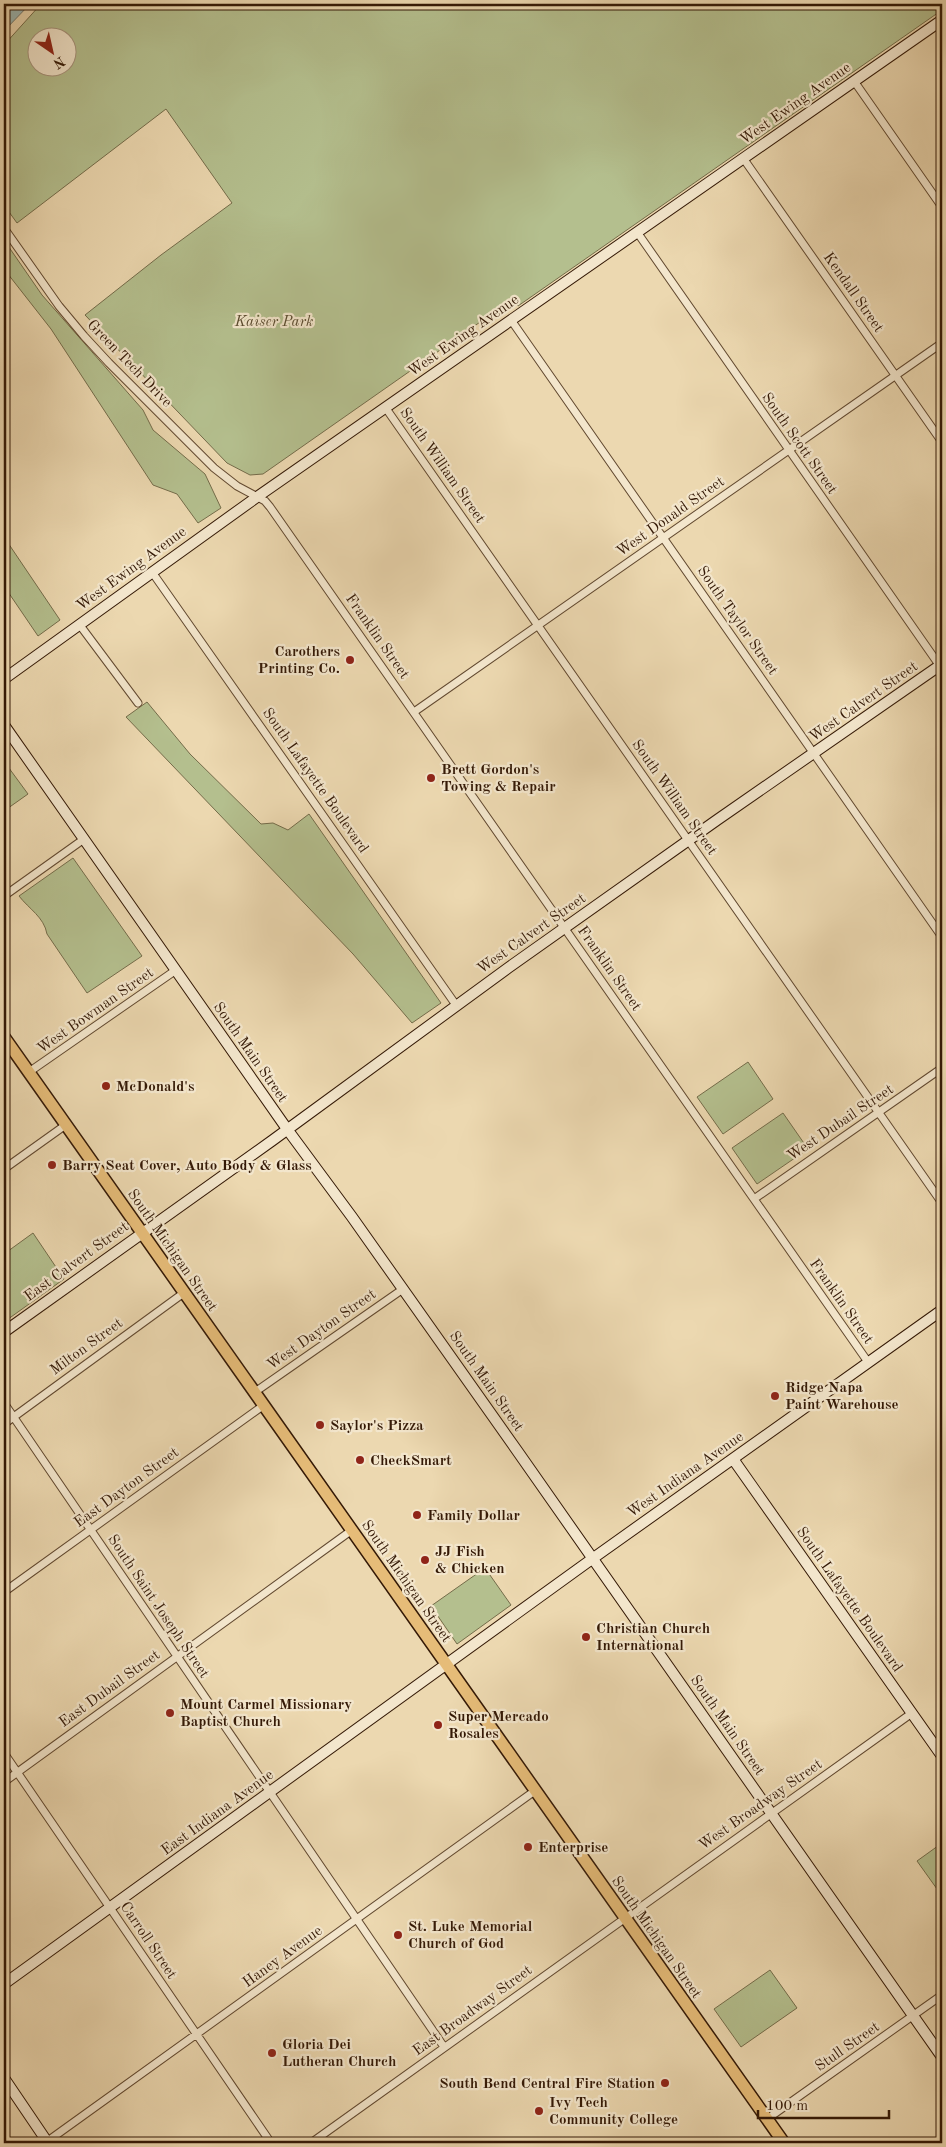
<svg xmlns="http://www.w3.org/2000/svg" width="946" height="2147" viewBox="0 0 946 2147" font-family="'Old Standard TT',serif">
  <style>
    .green { fill: #b4bf8e; stroke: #746c4a; fill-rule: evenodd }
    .water { fill: #9cb8b5; stroke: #72786f }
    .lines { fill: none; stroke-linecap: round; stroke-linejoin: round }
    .street-casing { stroke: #624930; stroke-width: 9 }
    .secondary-casing { stroke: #341906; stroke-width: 12 }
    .primary-casing { stroke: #341906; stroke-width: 14 }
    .street { stroke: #f3e6cc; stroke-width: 7 }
    .secondary { stroke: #f3e6cc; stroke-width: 10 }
    .primary { stroke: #e6bc78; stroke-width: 11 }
    .poi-dot { fill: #8f2418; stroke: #f3e6cc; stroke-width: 2 }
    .labels { text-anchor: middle; stroke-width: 4.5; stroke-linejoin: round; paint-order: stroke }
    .street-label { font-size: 15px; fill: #341906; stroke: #f3e6cc }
    .park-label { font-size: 15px; font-style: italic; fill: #5a4b2f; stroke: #f3e6cc }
    .poi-label { font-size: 15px; font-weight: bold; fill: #341906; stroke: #f3e6cc; text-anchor: start }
  </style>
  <rect width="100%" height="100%" fill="#ecd8b0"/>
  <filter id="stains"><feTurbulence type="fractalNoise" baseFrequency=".004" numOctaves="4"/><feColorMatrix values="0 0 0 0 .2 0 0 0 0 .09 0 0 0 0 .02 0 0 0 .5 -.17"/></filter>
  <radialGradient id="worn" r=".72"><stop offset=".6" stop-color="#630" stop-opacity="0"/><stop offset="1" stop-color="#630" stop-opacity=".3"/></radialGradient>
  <!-- green -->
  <path class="green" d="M41,4H942V10L518,306L513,299L263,474L250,475L227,463L85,315L161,255L232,203L166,109L17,223L4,205V45ZM38,38H68V68H38Z
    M4,240L42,295L143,410L153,430L205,474L221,508L198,523L177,494L153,485L51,329L4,269Z
    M4,537L60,620L38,636L4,586Z
    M147,702L190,754L261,824L273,823L288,830L309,814L441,1003L412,1023L353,954L126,717Z
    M6,764L28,794L4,811V765Z
    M73,858L142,956L87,993L47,934C44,917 29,909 19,896Z
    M748,1062L773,1099L723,1134L697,1097Z
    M783,1113L808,1149L757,1184L732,1148Z
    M33,1233L64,1279L4,1322V1254Z
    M485,1568L511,1605L457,1644L431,1606Z
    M942,1843V1896L917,1861Z
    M770,1970L797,2008L741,2047L714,2009Z"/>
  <!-- water -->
  <path class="water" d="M4,4H30L4,31Z"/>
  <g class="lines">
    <defs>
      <path id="street" d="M854,81L942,207
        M743,158L942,442
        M4,228L59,306L84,336L109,363L214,468L237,486L265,501L270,507L868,1362
        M637,232L942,669
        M511,320L942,937
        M385,407L942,1203
        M152,572L456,1005
        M79,624L138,703
        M414,712L942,343
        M4,896L84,839
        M29,1072L176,970
        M4,1169L67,1124
        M754,1199L942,1068
        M255,1392L403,1289
        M4,1403L444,2047
        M4,1424L185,1292
        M4,1592L264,1405
        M4,1753L271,2143
        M4,1782L352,1530
        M767,2119L942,1995
        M45,2143L536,1790
        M311,2143L912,1713"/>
      <path id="secondary" d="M4,679L257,497L942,20
        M4,725L287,1129L352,1217L518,1452L942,2057
        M4,1332L273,1140L508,968L717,820L942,664
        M733,1459L942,1756
        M4,1984L592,1559L942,1310
        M4,2078L48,2143"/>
      <path id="primary" d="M4,1037L784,2143"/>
    </defs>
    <!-- street casing -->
    <use href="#street" class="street-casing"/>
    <!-- secondary casing -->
    <use href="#secondary" class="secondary-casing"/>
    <!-- primary casing -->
    <use href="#primary" class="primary-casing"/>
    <!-- street -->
    <use href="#street" class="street"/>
    <!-- secondary -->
    <use href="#secondary" class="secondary"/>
    <!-- primary -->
    <use href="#primary" class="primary"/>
  </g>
  <!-- markers -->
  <g class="poi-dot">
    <circle cx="350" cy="660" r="5"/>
    <circle cx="431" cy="778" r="5"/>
    <circle cx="106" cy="1086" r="5"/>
    <circle cx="52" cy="1165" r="5"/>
    <circle cx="775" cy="1396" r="5"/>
    <circle cx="320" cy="1425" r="5"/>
    <circle cx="360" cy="1460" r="5"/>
    <circle cx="417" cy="1515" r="5"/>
    <circle cx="425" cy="1560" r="5"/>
    <circle cx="586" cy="1637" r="5"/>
    <circle cx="170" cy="1713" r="5"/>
    <circle cx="438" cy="1725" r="5"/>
    <circle cx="528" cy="1847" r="5"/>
    <circle cx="398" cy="1935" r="5"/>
    <circle cx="272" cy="2053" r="5"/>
    <circle cx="665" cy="2083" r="5"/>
    <circle cx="539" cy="2111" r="5"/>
  </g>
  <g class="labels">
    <!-- street labels -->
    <g class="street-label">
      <text transform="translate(795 103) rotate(-35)" y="5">West Ewing Avenue</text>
      <text transform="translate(854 292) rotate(55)" y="5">Kendall Street</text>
      <text transform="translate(463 335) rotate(-35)" y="5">West Ewing Avenue</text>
      <text transform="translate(130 363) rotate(46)" y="5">Green Tech Drive</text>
      <text transform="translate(800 443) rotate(55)" y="5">South Scott Street</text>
      <text transform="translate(443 465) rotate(55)" y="5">South William Street</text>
      <text transform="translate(670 516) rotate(-35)" y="5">West Donald Street</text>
      <text transform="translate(131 568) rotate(-36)" y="5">West Ewing Avenue</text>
      <text transform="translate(738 620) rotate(55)" y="5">South Taylor Street</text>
      <text transform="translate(378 636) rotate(55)" y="5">Franklin Street</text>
      <text transform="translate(863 701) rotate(-35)" y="5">West Calvert Street</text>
      <text transform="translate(316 780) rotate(55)" y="5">South Lafayette Boulevard</text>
      <text transform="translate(675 797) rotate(55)" y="5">South William Street</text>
      <text transform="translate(531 933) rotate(-35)" y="5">West Calvert Street</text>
      <text transform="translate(610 968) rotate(55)" y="5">Franklin Street</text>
      <text transform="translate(95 1010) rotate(-35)" y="5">West Bowman Street</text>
      <text transform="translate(251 1052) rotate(55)" y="5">South Main Street</text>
      <text transform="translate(840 1122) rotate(-34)" y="5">West Dubail Street</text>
      <text transform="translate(173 1250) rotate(55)" y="5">South Michigan Street</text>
      <text transform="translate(76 1261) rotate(-36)" y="5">East Calvert Street</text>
      <text transform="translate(842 1301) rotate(55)" y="5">Franklin Street</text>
      <text transform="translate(321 1329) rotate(-35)" y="5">West Dayton Street</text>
      <text transform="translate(86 1346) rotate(-36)" y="5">Milton Street</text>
      <text transform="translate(487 1381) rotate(55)" y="5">South Main Street</text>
      <text transform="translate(685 1474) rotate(-35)" y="5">West Indiana Avenue</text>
      <text transform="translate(126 1487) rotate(-36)" y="5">East Dayton Street</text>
      <text transform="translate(407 1581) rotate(55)" y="5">South Michigan Street</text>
      <text transform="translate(850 1599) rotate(55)" y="5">South Lafayette Boulevard</text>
      <text transform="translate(159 1606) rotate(56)" y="5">South Saint Joseph Street</text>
      <text transform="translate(109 1688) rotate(-36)" y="5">East Dubail Street</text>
      <text transform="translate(728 1725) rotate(55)" y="5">South Main Street</text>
      <text transform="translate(760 1804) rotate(-35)" y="5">West Broadway Street</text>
      <text transform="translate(217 1812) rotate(-36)" y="5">East Indiana Avenue</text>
      <text transform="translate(657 1937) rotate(55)" y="5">South Michigan Street</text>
      <text transform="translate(149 1940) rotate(56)" y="5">Carroll Street</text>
      <text transform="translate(282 1956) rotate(-36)" y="5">Haney Avenue</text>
      <text transform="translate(472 2010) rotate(-36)" y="5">East Broadway Street</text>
      <text transform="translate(847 2046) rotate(-35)" y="5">Stull Street</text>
    </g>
    <!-- park labels -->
    <g class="park-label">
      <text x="274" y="326">Kaiser Park</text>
    </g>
    <!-- poi labels -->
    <g class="poi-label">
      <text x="340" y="656" text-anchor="end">Carothers<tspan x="340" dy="17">Printing Co.</tspan></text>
      <text x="441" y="774">Brett Gordon's<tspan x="441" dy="17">Towing &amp; Repair</tspan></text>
      <text x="116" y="1091">McDonald's</text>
      <text x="62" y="1170">Barry Seat Cover, Auto Body &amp; Glass</text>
      <text x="785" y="1392">Ridge Napa<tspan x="785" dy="17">Paint Warehouse</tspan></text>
      <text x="330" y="1430">Saylor's Pizza</text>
      <text x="370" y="1465">CheckSmart</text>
      <text x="427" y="1520">Family Dollar</text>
      <text x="435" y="1556">JJ Fish<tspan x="435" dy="17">&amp; Chicken</tspan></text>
      <text x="596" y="1633">Christian Church<tspan x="596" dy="17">International</tspan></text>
      <text x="180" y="1709">Mount Carmel Missionary<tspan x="180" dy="17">Baptist Church</tspan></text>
      <text x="448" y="1721">Super Mercado<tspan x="448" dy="17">Rosales</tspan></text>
      <text x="538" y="1852">Enterprise</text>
      <text x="408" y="1931">St. Luke Memorial<tspan x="408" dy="17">Church of God</tspan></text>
      <text x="282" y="2049">Gloria Dei<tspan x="282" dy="17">Lutheran Church</tspan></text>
      <text x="655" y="2088" text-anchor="end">South Bend Central Fire Station</text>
      <text x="549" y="2107">Ivy Tech<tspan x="549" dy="17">Community College</tspan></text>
    </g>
  </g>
  <!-- margin -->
  <rect width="946" height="2147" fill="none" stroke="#ecd8b0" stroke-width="20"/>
  <rect x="5" y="5" width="936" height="2137" fill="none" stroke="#341906" stroke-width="2.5"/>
  <rect x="10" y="10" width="926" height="2127" fill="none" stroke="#341906"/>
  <!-- north arrow -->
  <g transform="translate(52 52) rotate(146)"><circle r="24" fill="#f3e6cc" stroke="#a7947d"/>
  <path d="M0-4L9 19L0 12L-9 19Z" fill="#8f2418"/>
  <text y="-8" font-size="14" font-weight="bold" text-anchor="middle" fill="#341906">N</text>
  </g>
  <!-- scale -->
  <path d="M758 2110v8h131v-8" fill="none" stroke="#341906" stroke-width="2.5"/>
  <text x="766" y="2110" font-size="15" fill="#341906" stroke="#f3e6cc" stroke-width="4" paint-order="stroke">100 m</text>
  <rect width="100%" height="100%" filter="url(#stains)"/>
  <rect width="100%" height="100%" fill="url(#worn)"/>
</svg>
